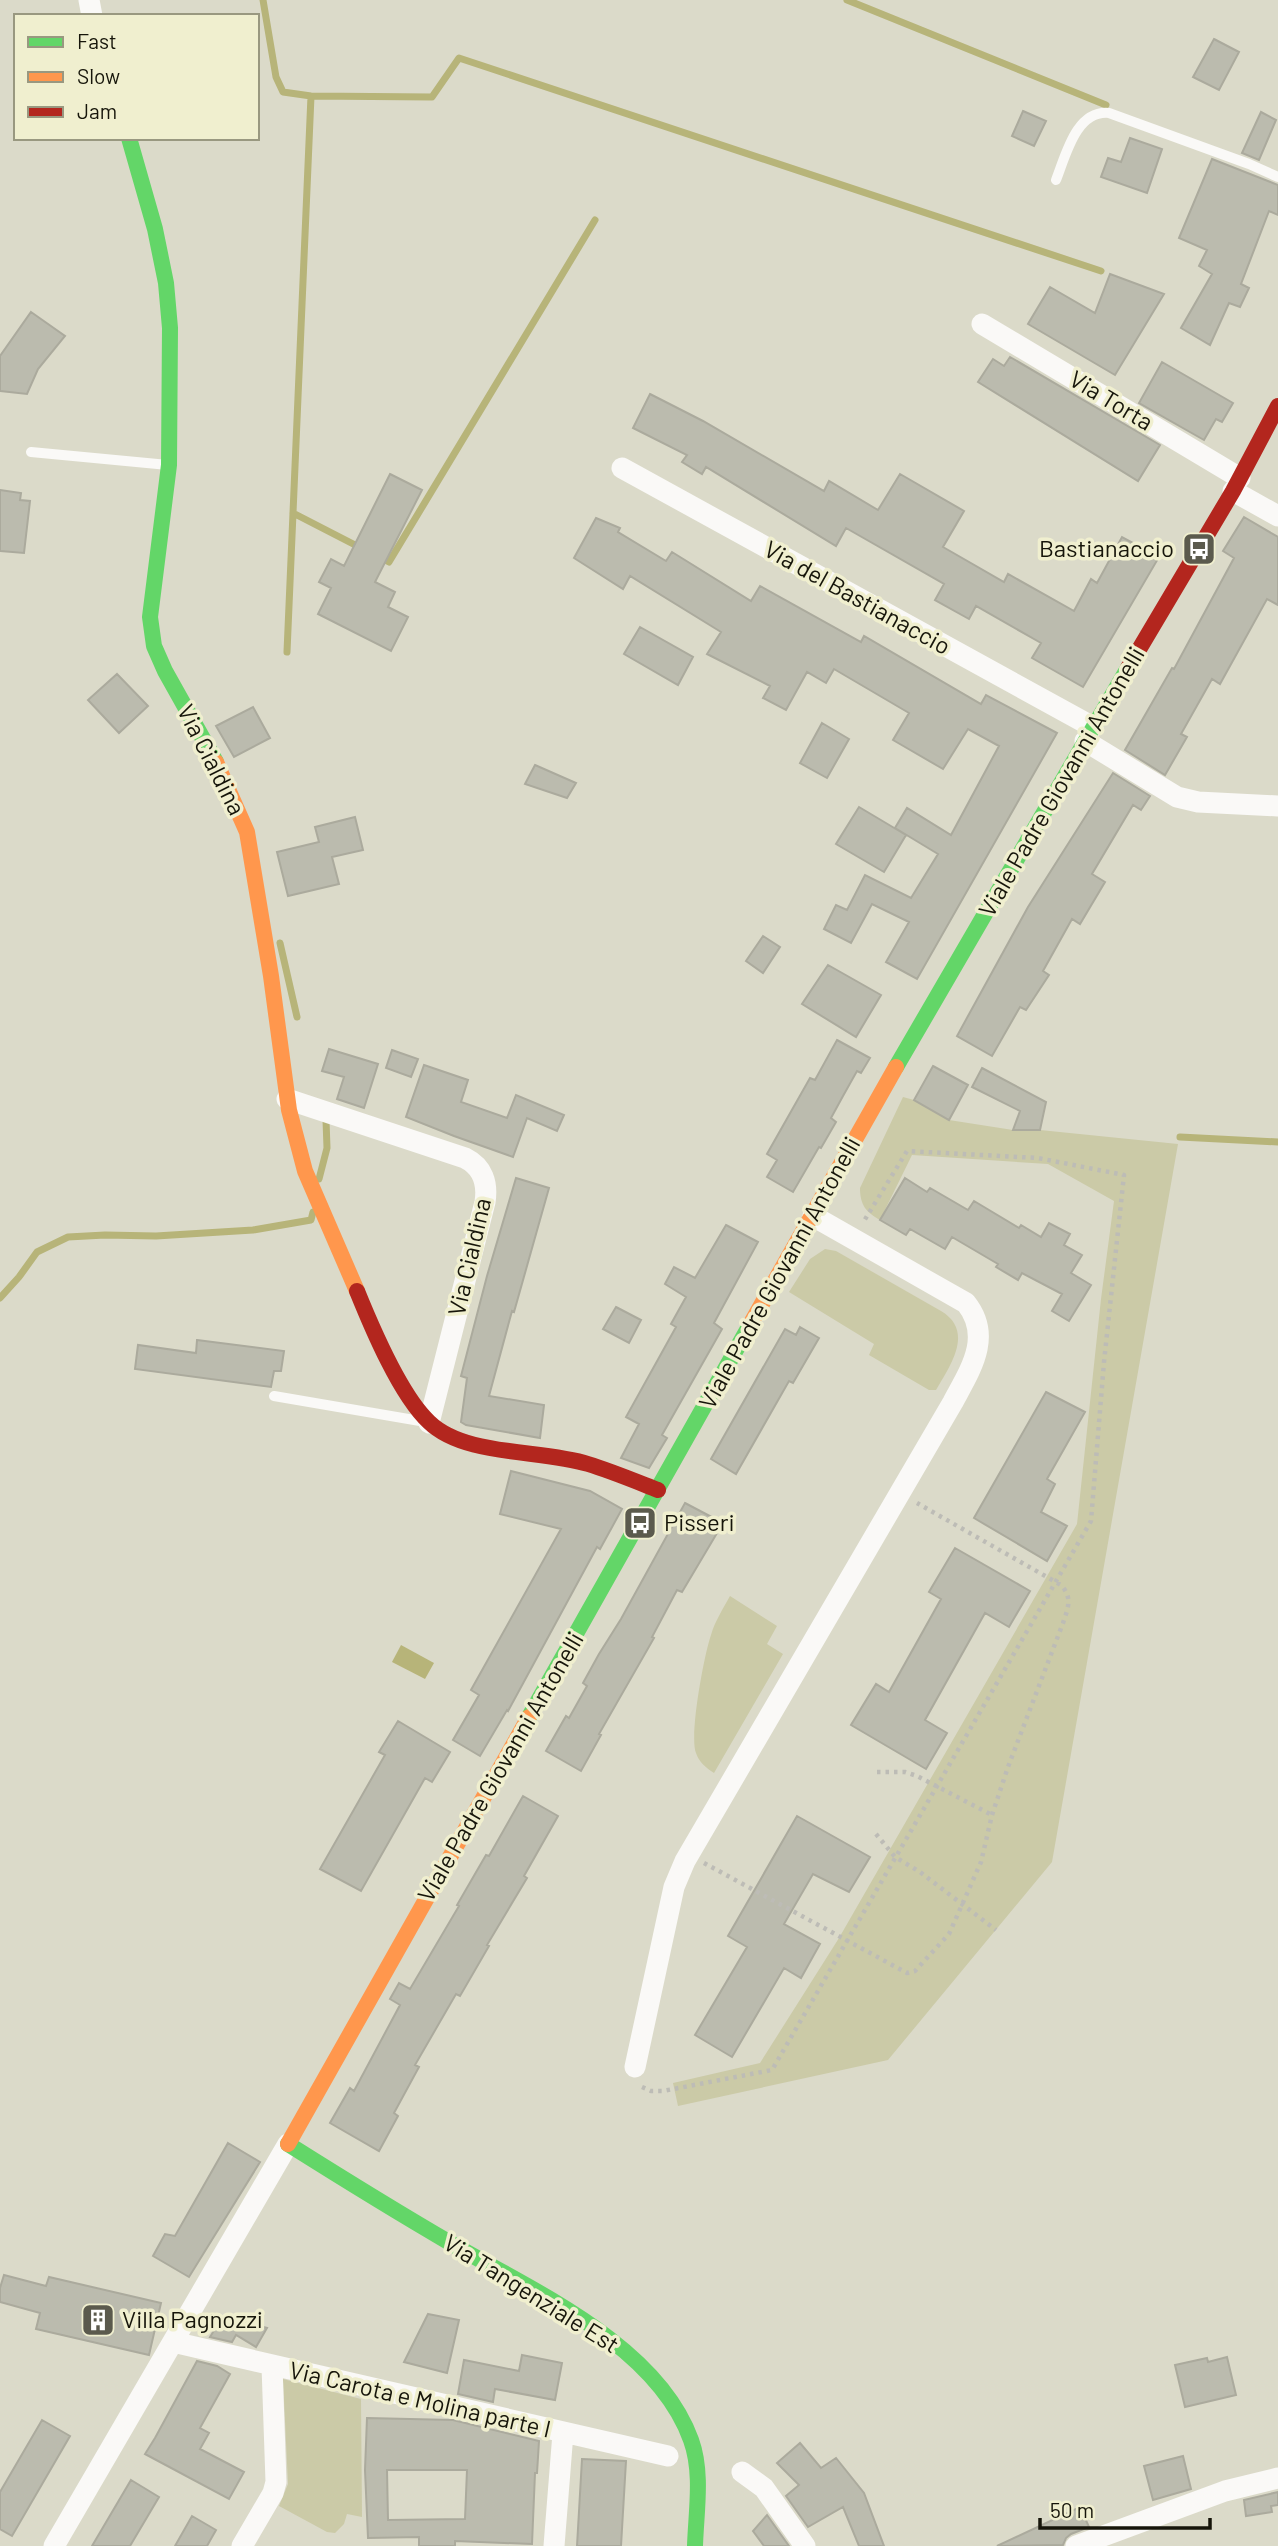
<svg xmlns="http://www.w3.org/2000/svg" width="1278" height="2546" viewBox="0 0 1278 2546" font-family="Barlow,sans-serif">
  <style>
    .green { fill: #cbcaa7 }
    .water { fill: #b7b479 }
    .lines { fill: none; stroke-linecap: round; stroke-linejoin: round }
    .stream { stroke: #b7b479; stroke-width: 7 }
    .building { fill: #bbbbae; stroke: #abaa9d; stroke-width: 2; fill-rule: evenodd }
    .path { stroke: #bdbcb6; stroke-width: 4.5; stroke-dasharray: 3.5 5; stroke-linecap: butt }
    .lane { stroke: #faf9f7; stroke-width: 10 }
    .street { stroke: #faf9f7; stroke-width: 21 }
    .fast { stroke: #63d668; stroke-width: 16 }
    .slow { stroke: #ff974d; stroke-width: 16 }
    .jam { stroke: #b3261e; stroke-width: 16 }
    .labels { text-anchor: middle; stroke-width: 7; stroke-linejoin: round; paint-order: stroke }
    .street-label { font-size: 24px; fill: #16150a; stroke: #f0efcf }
    .poi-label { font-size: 24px; fill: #16150a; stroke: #f0efcf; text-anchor: start }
  </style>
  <rect width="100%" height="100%" fill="#dbdac9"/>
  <!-- green -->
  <path class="green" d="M903,1097L914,1100L949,1120L1013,1130H1040L1178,1144L1052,1862L888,2060L678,2106L673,2083L760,2063L839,1938L1077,1524L1101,1299L1114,1201L1048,1164L912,1155L880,1220C866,1212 860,1205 860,1188Z
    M825,1249L836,1251L941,1311C975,1331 950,1366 936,1390H929L869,1355L874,1344L789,1292L810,1259Z
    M730,1596L777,1626L767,1644L783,1654L714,1773C706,1768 699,1762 696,1753C689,1736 704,1655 711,1635C715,1621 723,1609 730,1596Z
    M283,2379L361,2399L362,2517L347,2514L344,2524L335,2533L327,2532L279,2506L288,2484Z"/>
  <!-- water -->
  <path class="water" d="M401,1645L434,1663L425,1679L392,1662Z"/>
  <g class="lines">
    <!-- stream -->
    <path class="stream" d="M263,0L276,77L283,92L311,96L432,97L459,58L1101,271
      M847,0L1106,105
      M293,513L361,548
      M378,556L389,562L595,220
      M287,652L311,96
      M280,943L297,1017
      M1180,1137L1278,1142
      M319,1179L327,1148L326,1120
      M0,1298L19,1277L37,1252L68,1237L105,1235L156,1236L253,1230L311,1220L313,1212"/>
  </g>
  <!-- building -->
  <path class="building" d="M1214,39L1239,52L1219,90L1193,77Z
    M1023,111L1046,121L1034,146L1012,136Z
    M1261,112L1276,120L1259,160L1242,153Z
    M1130,138L1162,149L1147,193L1101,177L1108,158L1121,162Z
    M1212,159L1278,185V215L1269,211L1241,284L1249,288L1240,307L1229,303L1210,345L1181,328L1212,274L1199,266L1207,250L1179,238Z
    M1110,274L1164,294L1115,375L1028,324L1050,287L1095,313Z
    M31,312L65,336L38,369L27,394L0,391V356Z
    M1010,357L1160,445L1138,481L978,382L993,359L1004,366Z
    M1162,362L1233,403L1222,422L1216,419L1204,440L1139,403Z
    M650,394L703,421L824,491L829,481L878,510L900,474L964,511L943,547L1004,582L1008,574L1074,611L1091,579L1097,583L1122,537L1159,557L1083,687L1032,658L1041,643L976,606L969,619L935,600L944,584L846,528L836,546L706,467L702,474L682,462L687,455L633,428Z
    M390,474L422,490L375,582L395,592L388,607L408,617L391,651L318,614L331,588L319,582L331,559L344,566Z
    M0,490L21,493L20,500L30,501L24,553L0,551Z
    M1244,517L1278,537V605L1267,599L1220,684L1212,679L1181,734L1187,737L1165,775L1125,750L1172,668L1174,669L1234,558L1223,551Z
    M596,518L620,528L618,532L666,561L672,552L751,601L760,586L861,642L864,636L981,704L986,695L1057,733L917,979L886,962L909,922L872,904L851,943L824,929L836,905L847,910L865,875L911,898L938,854L895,828L907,808L951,835L999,746L968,729L943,769L893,740L909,713L834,669L826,683L807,672L786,710L763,698L770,686L707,654L721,632L630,576L623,589L574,558Z
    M640,627L693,657L678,685L624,654Z
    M117,674L148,706L119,733L88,700Z
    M253,707L270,738L234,757L216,726Z
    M822,723L849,739L827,778L800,763Z
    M535,765L576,783L567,798L525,784Z
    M1113,773L1150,796L1141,810L1133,805L1092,874L1105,882L1080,924L1072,919L1043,971L1049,975L1026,1010L1020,1007L992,1056L957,1036L1028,907Z
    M859,807L906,835L884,872L836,844Z
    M355,817L363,850L332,857L339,884L288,896L277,852L319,842L315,827Z
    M763,936L780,947L763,973L746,961Z
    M828,965L881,995L856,1037L802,1004Z
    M837,1040L870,1058L861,1073L857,1071L843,1096L831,1118L836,1122L821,1148L819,1147L793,1192L767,1177L777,1160L767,1154L810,1078L815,1080Z
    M329,1049L378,1064L364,1108L337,1099L344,1077L322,1071Z
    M392,1050L418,1059L411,1077L386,1068Z
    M424,1065L468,1080L461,1102L507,1118L516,1095L564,1115L557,1131L527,1118L513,1157L454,1136L406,1117Z
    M933,1066L968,1085L949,1120L914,1100Z
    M982,1068L1046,1102L1040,1130H1013L1020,1111L972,1087Z
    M516,1178L549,1188L514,1312L512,1311L489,1396L544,1405L540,1438L466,1425L461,1422L467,1378L461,1376L487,1276Z
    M905,1178L927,1192L930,1188L968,1210L974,1201L1019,1228L1021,1225L1041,1237L1049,1223L1070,1234L1064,1245L1082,1255L1071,1273L1091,1285L1069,1321L1052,1311L1062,1294L1022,1273L1018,1280L996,1267L998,1264L952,1237L945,1249L910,1229L906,1235L880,1220Z
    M726,1225L758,1242L714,1323L722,1329L662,1435L667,1438L649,1468L621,1458L639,1424L626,1417L676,1327L671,1324L686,1297L665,1284L674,1267L695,1278Z
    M616,1307L641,1320L629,1343L603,1329Z
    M800,1327L819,1338L793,1383L789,1381L736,1474L711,1459L785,1329L796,1335Z
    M197,1340L284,1351L281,1371H274L271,1387L135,1369L138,1345L196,1353Z
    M1046,1392L1085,1412L1047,1479L1055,1484L1041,1512L1067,1526L1047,1561L974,1518Z
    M511,1471L590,1491L622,1509L600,1549L597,1547L508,1711L507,1710L480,1756L453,1740L479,1695L471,1690L561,1529L500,1514Z
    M685,1503L723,1523L682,1592L677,1590L652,1637L654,1638L599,1734L601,1735L581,1771L546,1751L566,1716L569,1718L587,1686L583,1683L599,1654L621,1619Z
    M955,1548L1030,1591L1009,1627L985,1613L925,1720L947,1733L926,1769L851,1725L876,1684L889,1692L941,1599L929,1592Z
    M398,1721L450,1752L432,1782L425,1778L361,1891L320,1869L385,1755L379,1752Z
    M523,1796L558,1816L524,1876L527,1878L487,1945L489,1946L460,1996L456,1994L415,2065L419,2067L394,2113L398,2116L379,2151L330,2123L350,2088L354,2091L400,2005L390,1999L399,1983L410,1989L459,1906L457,1905L486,1855L489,1856Z
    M797,1816L870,1857L849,1892L813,1874L784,1924L820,1944L801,1978L784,1968L732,2057L695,2035L747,1947L728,1936Z
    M228,2143L260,2162L189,2277L153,2256L165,2234L175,2236Z
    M4,2275L46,2286L49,2277L161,2303L149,2355L36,2329L40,2313L0,2302V2288Z
    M209,2314L244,2322L267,2328L256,2347L236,2335L232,2342L210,2337L218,2324L207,2318Z
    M428,2314L459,2320L447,2373L404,2362Z
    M522,2355L562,2363L555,2400L495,2389L493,2402L458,2394L464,2360L519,2371Z
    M1227,2357L1236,2395L1185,2407L1175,2365L1207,2358L1208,2362Z
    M197,2361L217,2366L230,2374L200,2428L209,2433L200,2449L244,2472L229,2499L145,2454L155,2438Z
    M367,2418L453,2420L539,2441L537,2473H535L532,2544L455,2541V2546H419V2537L368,2538L365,2470ZM387,2470H467L465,2519L388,2520Z
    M42,2420L70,2436L12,2536L0,2529V2492Z
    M800,2443L821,2468L836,2458L864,2493L884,2546H859L843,2507L808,2527L786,2496L799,2485L777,2463Z
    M1183,2456L1191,2489L1153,2500L1144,2466Z
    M582,2459L626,2461L621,2546H577Z
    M131,2480L159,2497L130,2546H92Z
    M1278,2492V2505L1271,2506L1272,2512L1246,2516L1244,2500Z
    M1080,2507L1089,2527L1071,2534L1066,2538L1063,2545L997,2546Z
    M767,2515L789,2546H764L753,2531Z
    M192,2516L216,2530L207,2546H175Z"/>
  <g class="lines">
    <!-- path -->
    <path class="path" d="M877,1772H905L917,1776L992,1815
      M876,1834L895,1857L920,1872L996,1930
      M704,1863L907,1973L915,1971L949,1934L981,1862L992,1815L1008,1767L1063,1623C1068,1608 1073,1598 1061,1585L917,1503
      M642,2087L651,2091H663L772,2070L1091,1521L1104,1362L1124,1175L1038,1158L907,1151L864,1221"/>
    <!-- lane -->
    <path class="lane" d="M1056,180C1066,155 1076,110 1109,113L1249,164L1278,177
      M31,452L168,465
      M274,1396L420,1421"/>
    <!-- street -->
    <path class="street" d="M89,0L92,16
      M982,324L1240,478
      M622,468L1093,727
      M1233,491L1278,516
      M1085,741L1177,797L1198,802L1278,806
      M287,1099L465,1158C483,1167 488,1183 485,1202L429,1423
      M635,2067L674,1887L685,1861L953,1402C970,1370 993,1337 966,1303L813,1216
      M173,2342L668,2456
      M742,2472L764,2488L805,2546
      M54,2546L288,2144
      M242,2546L273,2493L276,2482L272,2366
      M554,2546L563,2433
      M1076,2546L1225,2491L1278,2478"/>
    <!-- fast -->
    <path class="fast" d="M129,138L155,229L166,283L170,328L169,465L150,617L154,646L165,671L216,762
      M896,1067L1128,668
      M529,1717L750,1325
      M288,2144C342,2178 397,2212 452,2244C533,2291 657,2345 691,2440C703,2473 696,2512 695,2546"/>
    <!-- slow -->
    <path class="slow" d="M216,762L247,832L271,976L289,1110L305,1171L357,1291
      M750,1325L896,1067
      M288,2144L529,1717"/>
    <!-- jam -->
    <path class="jam" d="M1128,668L1233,491L1278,406
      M357,1291C372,1328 400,1395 429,1422C465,1457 541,1449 588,1464C611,1471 635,1481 658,1490"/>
  </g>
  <!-- icons -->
  <defs>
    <symbol id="bus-square" viewBox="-11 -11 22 22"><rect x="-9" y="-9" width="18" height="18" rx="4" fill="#5b5a4d" stroke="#f0efcf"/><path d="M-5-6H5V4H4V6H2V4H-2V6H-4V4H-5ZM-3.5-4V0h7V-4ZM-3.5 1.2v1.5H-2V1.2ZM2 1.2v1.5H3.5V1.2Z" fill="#fff"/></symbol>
    <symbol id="building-square" viewBox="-11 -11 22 22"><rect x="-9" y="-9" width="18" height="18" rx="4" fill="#5b5a4d" stroke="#f0efcf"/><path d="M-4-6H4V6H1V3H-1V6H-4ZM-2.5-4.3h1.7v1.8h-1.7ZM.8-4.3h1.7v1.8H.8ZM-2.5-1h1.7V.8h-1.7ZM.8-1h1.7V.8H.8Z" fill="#fff"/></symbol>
  </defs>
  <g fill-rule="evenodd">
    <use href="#bus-square" x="1180" y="530" width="38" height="38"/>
    <use href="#bus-square" x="621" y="1504" width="38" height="38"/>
    <use href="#building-square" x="79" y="2301" width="38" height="38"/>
  </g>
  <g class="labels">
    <!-- street labels -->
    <g class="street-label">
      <text transform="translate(1111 401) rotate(31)" y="8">Via Torta</text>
      <text transform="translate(857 598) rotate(29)" y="8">Via del Bastianaccio</text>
      <text transform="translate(211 760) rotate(63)" y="8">Via Cialdina</text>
      <text transform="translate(1062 782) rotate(-60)" y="8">Viale Padre Giovanni Antonelli</text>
      <text transform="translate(470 1257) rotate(-77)" y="8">Via Cialdina</text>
      <text transform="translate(780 1273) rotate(-61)" y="8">Viale Padre Giovanni Antonelli</text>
      <text transform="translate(501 1767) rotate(-60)" y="8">Viale Padre Giovanni Antonelli</text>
      <text transform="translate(531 2294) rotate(32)" y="8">Via Tangenziale Est</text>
      <text transform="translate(420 2400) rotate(13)" y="8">Via Carota e Molina parte I</text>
    </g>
    <!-- poi labels -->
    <g class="poi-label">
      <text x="1174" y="557" text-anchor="end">Bastianaccio</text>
      <text x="664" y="1531">Pisseri</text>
      <text x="122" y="2328">Villa Pagnozzi</text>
    </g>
  </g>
  <!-- legend -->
  <rect x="14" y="14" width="245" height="126" fill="#f0efcf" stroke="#999880" stroke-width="2"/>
  <rect x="28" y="37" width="35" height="10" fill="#63d668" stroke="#999880" stroke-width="2"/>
  <text x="77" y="49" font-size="21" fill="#16150a">Fast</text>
  <rect x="28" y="72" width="35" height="10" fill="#ff974d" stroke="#999880" stroke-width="2"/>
  <text x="77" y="84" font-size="21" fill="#16150a">Slow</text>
  <rect x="28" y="107" width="35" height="10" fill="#b3261e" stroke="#999880" stroke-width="2"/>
  <text x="77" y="119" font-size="21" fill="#16150a">Jam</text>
  <!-- scale -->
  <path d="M1040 2518v10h170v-10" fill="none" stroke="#16150a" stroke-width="3.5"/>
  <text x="1050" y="2518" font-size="21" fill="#16150a" stroke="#f0efcf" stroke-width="5" paint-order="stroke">50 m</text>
</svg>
